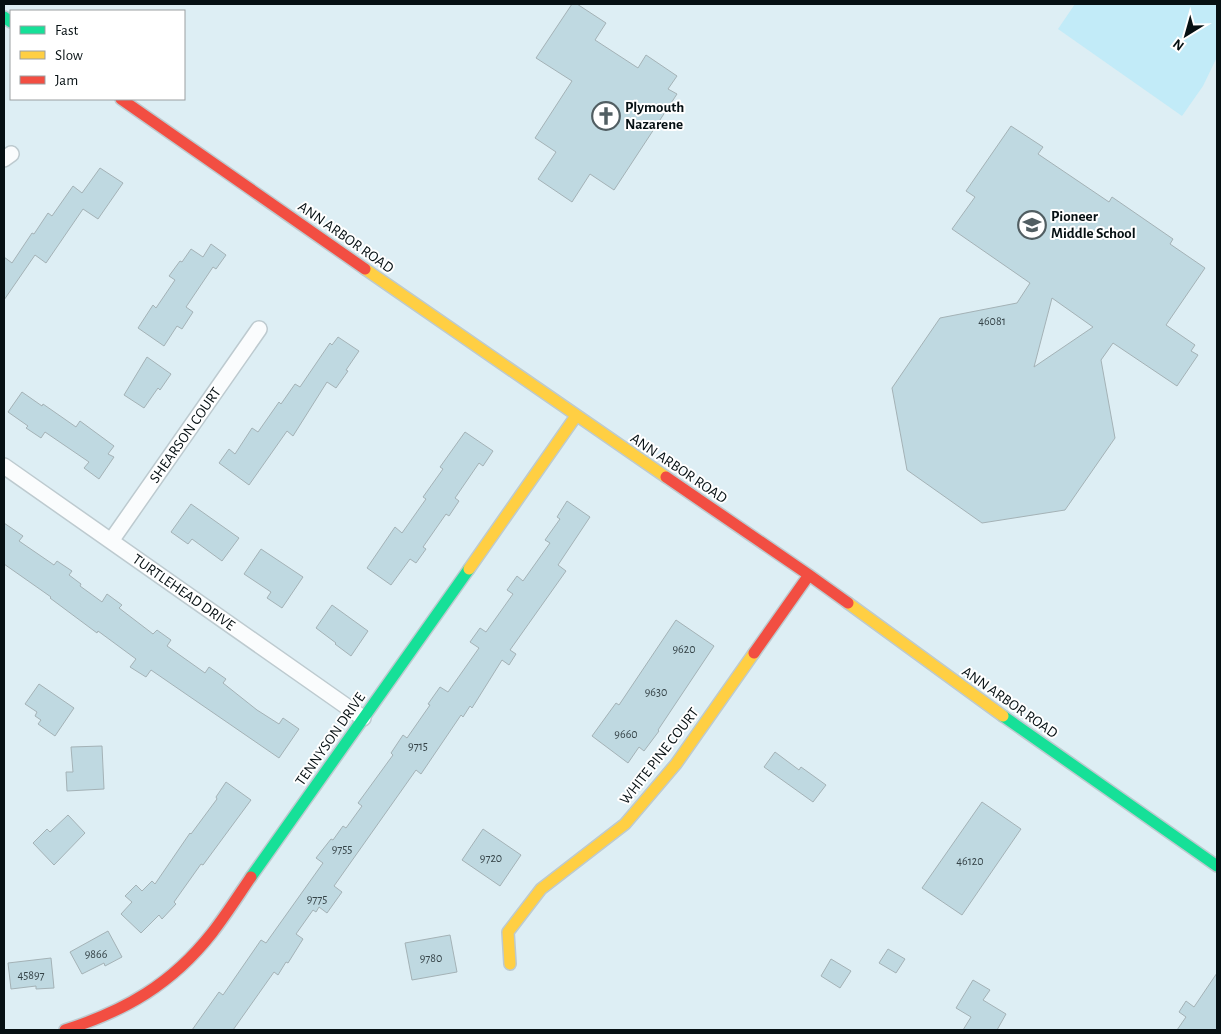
<svg xmlns="http://www.w3.org/2000/svg" width="1221" height="1034" viewBox="0 0 1221 1034" font-family="'Alegreya Sans',sans-serif">
  <style>
    .green { fill: #c2ebf8 }
    .building { fill: #bfd9e1; stroke: #a4b2b6; fill-rule: evenodd }
    .lines { fill: none; stroke-linecap: round; stroke-linejoin: round }
    .street-casing { stroke: #bdcacf; stroke-width: 18 }
    .fast-casing { stroke: #bdcacf; stroke-width: 14 }
    .slow-casing { stroke: #bdcacf; stroke-width: 14 }
    .jam-casing { stroke: #bdcacf; stroke-width: 14 }
    .street { stroke: #fafcfd; stroke-width: 15 }
    .fast { stroke: #16e098; stroke-width: 11 }
    .slow { stroke: #ffcf43; stroke-width: 11 }
    .jam { stroke: #f24e42; stroke-width: 11 }
    .labels { text-anchor: middle; stroke-width: 4; stroke-linejoin: round; paint-order: stroke }
    .number-label { font-size: 12px; fill: #344246 }
    .poi-label { font-size: 15px; font-weight: bold; fill: #061013; stroke: #fff; text-anchor: start }
    .street-label { font-size: 15px; fill: #061013; stroke: #fff }
  </style>
  <rect width="100%" height="100%" fill="#ddeef4"/>
  <!-- green -->
  <path class="green" d="M1075,4H1217V57L1203,86L1182,116L1058,29Z"/>
  <!-- building -->
  <path class="building" d="M572,4H577L606,23L595,40L638,68L646,55L677,76L668,89L677,94L614,190L590,174L572,202L538,179L556,152L535,138L572,81L536,58Z
    M1011,126L1043,147L1038,154L1109,202L1112,197L1173,239L1170,244L1205,268L1166,325L1195,345L1191,351L1198,355L1177,386L1113,343L1101,360L1115,438L1065,510L982,523L907,470L892,388L940,318L1017,303L1030,283L952,229L975,197L966,191ZM1052,298L1093,327L1034,367Z
    M100,168L123,183L98,219L83,209L46,263L35,255L4,300V257L12,263L32,233L34,234L48,213L52,216L73,186L82,193Z
    M211,244L226,255L216,269L213,267L186,307L193,312L182,329L177,326L164,346L138,328L153,305L156,308L175,280L169,276L180,261L182,262L191,249L203,257Z
    M338,337L359,351L346,370L348,371L336,388L327,382L293,436L287,431L249,485L219,463L229,449L235,454L252,428L258,432L279,402L281,404L295,384L300,387L330,343L332,345Z
    M147,357L171,374L160,390L158,388L144,408L124,395Z
    M22,392L42,406L43,404L76,427L80,421L114,446L108,454L114,457L99,479L84,468L89,462L45,432L41,438L26,428L28,426L8,412Z
    M465,432L493,451L483,466L479,463L455,498L459,501L449,516L446,514L423,547L426,549L416,563L410,559L391,585L367,568L395,527L402,533L426,499L423,497L443,469L440,467Z
    M567,501L590,517L558,565L566,571L510,650L516,654L509,665L502,660L472,708L470,706L463,717L461,715L421,774L416,770L334,886L342,892L327,913L319,907L316,912L313,910L296,934L303,939L288,963L286,962L278,975L274,972L233,1030H192L219,992L223,995L261,940L266,943L323,863L316,858L331,839L333,840L343,826L346,828L362,806L358,803L393,755L391,753L403,735L407,738L430,705L428,704L440,687L448,692L479,648L470,642L480,628L486,632L513,594L507,590L517,576L523,581L550,543L545,540L560,519L557,517Z
    M191,504L239,538L222,561L192,539L188,544L171,532Z
    M4,523L23,536L19,541L54,565L57,561L72,571L69,575L81,584L80,586L102,602L107,594L122,605L119,608L153,634L157,630L171,640L167,646L205,673L209,667L226,679L223,683L257,710L279,724L283,718L299,729L279,758L151,670L146,677L130,667L136,659L98,631L97,633L50,598L51,597L4,564Z
    M261,549L303,577L282,608L267,598L271,592L244,574Z
    M332,605L368,631L351,656L335,644L336,643L316,628Z
    M676,620L714,646L658,730L659,731L644,751L639,747L628,763L592,736L616,703L619,705Z
    M39,684L74,708L55,736L38,724L41,720L35,716L37,712L25,704Z
    M102,746L104,789L67,791L66,772H73L71,747Z
    M775,752L799,770L801,767L826,785L813,802L764,767Z
    M226,782L251,800L203,865L201,864L174,902L176,904L162,919L159,915L141,933L121,914L132,902L125,896L136,885L142,891L152,881L155,884L190,833L191,834L217,799L216,797Z
    M982,802L1021,829L962,915L922,888Z
    M68,815L85,833L54,865L33,843L47,829L50,832Z
    M483,829L521,855L500,886L462,860Z
    M108,931L122,957L105,966L104,963L82,974L70,952Z
    M450,935L457,972L412,980L405,943Z
    M888,949L905,959L896,973L879,963Z
    M51,958L54,988L36,989V986L11,989L8,963Z
    M831,959L851,971L840,988L821,976Z
    M1217,973V1030H1177L1186,1017L1179,1012L1186,1001L1194,1007Z
    M973,980L990,990L983,1000L1006,1014L997,1030H963L971,1017L956,1008Z"/>
  <g class="lines">
    <defs>
      <path id="street" d="M4,159L11,154
        M4,466L363,718
        M111,541L259,329"/>
      <path id="fast" d="M4,17L11,22
        M1003,716L1217,866
        M251,877L469,569"/>
      <path id="slow" d="M365,269L666,477
        M469,569L576,416
        M848,603L1003,716
        M510,964L508,932L541,889L625,824L676,764L754,653"/>
      <path id="jam" d="M121,99L365,269
        M666,477L809,575L848,603
        M754,653L809,575
        M65,1030C125,1011 172,984 212,933C226,915 238,896 251,877"/>
    </defs>
    <!-- street casing -->
    <use href="#street" class="street-casing"/>
    <!-- fast casing -->
    <use href="#fast" class="fast-casing"/>
    <!-- slow casing -->
    <use href="#slow" class="slow-casing"/>
    <!-- jam casing -->
    <use href="#jam" class="jam-casing"/>
    <!-- street -->
    <use href="#street" class="street"/>
    <!-- fast -->
    <use href="#fast" class="fast"/>
    <!-- slow -->
    <use href="#slow" class="slow"/>
    <!-- jam -->
    <use href="#jam" class="jam"/>
  </g>
  <!-- icons -->
  <defs>
    <symbol id="church-ring" viewBox="-11 -11 22 22"><circle r="9.5" fill="#fff" stroke="#515e62" stroke-width="1.5"/><path d="M-1.2-6h2.4v3.5h3.3v2.4h-3.3V6h-2.4V-.1h-3.3v-2.4h3.3Z" fill="#515e62"/></symbol>
    <symbol id="school-ring" viewBox="-11 -11 22 22"><circle r="9.5" fill="#fff" stroke="#515e62" stroke-width="1.5"/><path d="M0-5L7-2L0 1L-7-2ZM-4 1L0 2.5L4 1V4Q0 6-4 4Z" fill="#515e62"/></symbol>
  </defs>
  <g fill-rule="evenodd">
    <use href="#church-ring" x="590" y="100" width="32" height="32"/>
    <use href="#school-ring" x="1016" y="209" width="32" height="32"/>
  </g>
  <g class="labels">
    <!-- number labels -->
    <g class="number-label">
      <text x="992" y="325">46081</text>
      <text x="684" y="653">9620</text>
      <text x="656" y="696">9630</text>
      <text x="626" y="738">9660</text>
      <text x="418" y="750">9715</text>
      <text x="342" y="853">9755</text>
      <text x="491" y="862">9720</text>
      <text x="970" y="865">46120</text>
      <text x="317" y="903">9775</text>
      <text x="96" y="958">9866</text>
      <text x="431" y="962">9780</text>
      <text x="31" y="979">45897</text>
    </g>
    <!-- poi labels -->
    <g class="poi-label">
      <text x="625" y="112">Plymouth<tspan x="625" dy="17">Nazarene</tspan></text>
      <text x="1051" y="221">Pioneer<tspan x="1051" dy="17">Middle School</tspan></text>
    </g>
    <!-- street labels -->
    <g class="street-label">
      <text transform="translate(346 237) rotate(35)" y="5">ANN ARBOR ROAD</text>
      <text transform="translate(185 435) rotate(-55)" y="5">SHEARSON COURT</text>
      <text transform="translate(679 468) rotate(34)" y="5">ANN ARBOR ROAD</text>
      <text transform="translate(184 592) rotate(35)" y="5">TURTLEHEAD DRIVE</text>
      <text transform="translate(1010 702) rotate(35)" y="5">ANN ARBOR ROAD</text>
      <text transform="translate(330 739) rotate(-55)" y="5">TENNYSON DRIVE</text>
      <text transform="translate(659 756) rotate(-52)" y="5">WHITE PINE COURT</text>
    </g>
  </g>
  <!-- border -->
  <rect width="1221" height="1034" fill="none" stroke="#061013" stroke-width="10"/>
  <!-- legend -->
  <rect x="10" y="10" width="175" height="90" fill="#ffffff" stroke="#9b9fa1"/>
  <rect x="20" y="26" width="25" height="8" fill="#16e098" stroke="#9b9fa1"/>
  <text x="55" y="35" font-size="15" fill="#061013">Fast</text>
  <rect x="20" y="51" width="25" height="8" fill="#ffcf43" stroke="#9b9fa1"/>
  <text x="55" y="60" font-size="15" fill="#061013">Slow</text>
  <rect x="20" y="76" width="25" height="8" fill="#f24e42" stroke="#9b9fa1"/>
  <text x="55" y="85" font-size="15" fill="#061013">Jam</text>
  <!-- north arrow -->
  <g transform="translate(1186 35) rotate(217)" stroke="#ffffff" stroke-width="4" paint-order="stroke">
  <path d="M0-4L9 19L0 12L-9 19Z" fill="#061013"/>
  <text y="-8" font-size="14" font-weight="bold" text-anchor="middle" fill="#061013">N</text>
  </g>
</svg>
